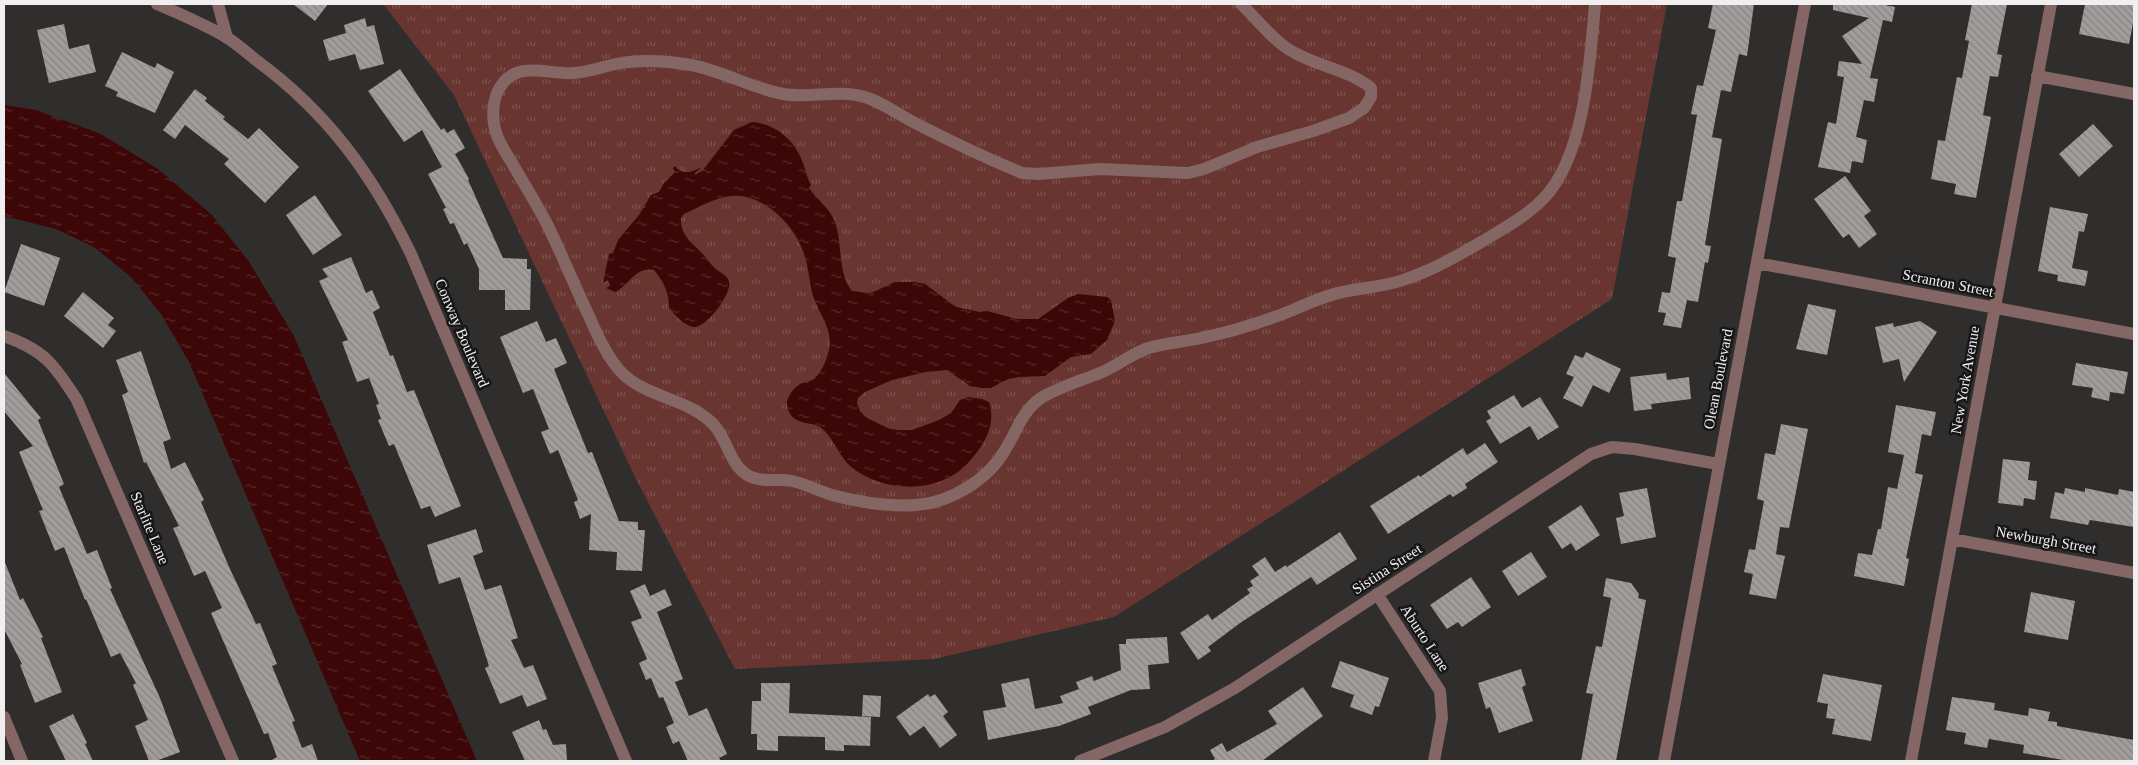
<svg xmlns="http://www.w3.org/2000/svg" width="2138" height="765" viewBox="0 0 2138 765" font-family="'Times New Roman',serif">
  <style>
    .grass { fill: url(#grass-tufts) }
    .water { fill: url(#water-ripples) }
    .building { fill: url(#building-back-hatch) }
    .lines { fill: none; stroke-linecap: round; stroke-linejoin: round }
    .minor { stroke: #846764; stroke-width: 12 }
    .labels { text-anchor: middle; stroke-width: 5; stroke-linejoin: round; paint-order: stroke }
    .street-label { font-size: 15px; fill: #f0eeee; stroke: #171616 }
  </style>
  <defs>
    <pattern id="grass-tufts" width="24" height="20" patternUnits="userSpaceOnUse" patternTransform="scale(1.25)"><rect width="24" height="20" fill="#683531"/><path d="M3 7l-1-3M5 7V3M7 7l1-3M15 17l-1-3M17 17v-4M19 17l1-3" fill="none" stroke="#7e534f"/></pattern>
    <pattern id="water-ripples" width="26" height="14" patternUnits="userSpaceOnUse" patternTransform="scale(1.25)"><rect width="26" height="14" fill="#3d0607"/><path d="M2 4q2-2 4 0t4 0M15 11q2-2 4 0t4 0" fill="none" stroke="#592b2b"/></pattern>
    <pattern id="building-back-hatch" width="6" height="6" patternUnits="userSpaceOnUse" patternTransform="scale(1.25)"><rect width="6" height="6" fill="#a09d9c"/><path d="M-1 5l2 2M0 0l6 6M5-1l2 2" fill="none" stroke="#868382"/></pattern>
  </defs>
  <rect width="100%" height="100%" fill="#302e2d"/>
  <!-- grass -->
  <path class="grass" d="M383,4H1667L1612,299L1114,617L934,659L735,669L637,481L454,95Z"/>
  <!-- water -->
  <path class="water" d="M4,105L36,110L101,134L158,169L211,214L248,260L294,336L477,761H360L189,362L161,314L131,277L94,247L56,229L4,216Z
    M752,122C776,124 795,140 803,163C806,171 807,178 811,185L809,188C817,200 829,207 835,222C843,244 837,272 852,291L871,293L895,282H915L925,284L956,307L980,312L987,311L1017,319H1038L1068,298L1078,294L1107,297L1111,300L1115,321L1107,340L1091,354L1071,357L1045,376L1019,377L1008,379L991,388H982L970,386L947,370L926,372L892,380L865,392L858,398L857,403L860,411L867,418L890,429L899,430H912L939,420L951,413L960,400L968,397L982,399L989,402C997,425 983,447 968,463C939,495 882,493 850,466C838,455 833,436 820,427C810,421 791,426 787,406C786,398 793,388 800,384C804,382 810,382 814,379C823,372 830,352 830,341C829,323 816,309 812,292C809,278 808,264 803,251C793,223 761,192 730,196C714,198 698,208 684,214L681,218C680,235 692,243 702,253C707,258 710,264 715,268C719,272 727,275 729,281C733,293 706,328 694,327C684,326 675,315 669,308C669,293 664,282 654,270C635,266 630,285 615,292L606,288L610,286L608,280L603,283L609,254L613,253L618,240L639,215L651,195L659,192L664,183L675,172L673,168L675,166C683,176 692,172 702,167L695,173V175L703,170L734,130Z"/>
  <!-- building -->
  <path class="building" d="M293,4H328L315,21Z
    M1713,4H1754L1747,56L1739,54L1731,92L1721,90L1712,137L1722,139L1705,245L1711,246L1708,263L1705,262L1698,302L1687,300L1681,328L1663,325L1666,313L1658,312L1662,292L1670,293L1676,258L1668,256L1677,201H1682L1697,115L1691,114L1697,85L1703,86L1716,30L1708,28Z
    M1833,4H1880L1895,7L1892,22L1883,20L1870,78L1878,79L1874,102L1864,100L1856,137L1867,140L1863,163L1852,161L1850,173L1818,167L1828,122L1836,124L1844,77L1837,76L1839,61L1862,64L1842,36L1869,18L1833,10Z
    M1972,4H2007L1997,54L2002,55L1998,77L1990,76L1983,115L1991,117L1976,198L1954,194L1956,184L1931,179L1938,140L1945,141L1957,77L1962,78L1969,41L1965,40Z
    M2085,4H2134V18L2129,44L2079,34Z
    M365,18L367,27L374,25L384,64L360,70L355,54L329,61L323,40L346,33L344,25Z
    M64,24L69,49L89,44L96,72L49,83L37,30Z
    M122,52L155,68L157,63L174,72L155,113L116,96L118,92L105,86Z
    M400,69L441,130L444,128L447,133L454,129L465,148L455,154L469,179L468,180L503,258L527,259V269H531L530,310H505V290H479V269L467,243L464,245L454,223L450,224L443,209L446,208L428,174L442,167L422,130L404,142L368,91Z
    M195,89L207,98L205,101L225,117L223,119L248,139L259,128L299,167L265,203L224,164L229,159L185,125L175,139L163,130Z
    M2093,124L2113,146L2079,177L2059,154Z
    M1845,176L1871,211L1864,216L1877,234L1859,248L1849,234L1843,238L1814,199Z
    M315,195L342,235L313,255L286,215Z
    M2050,207L2088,214L2084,232L2079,231L2072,268L2088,271L2085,286L2057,281L2058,275L2038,271Z
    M21,244L60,258L44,306L4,292Z
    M351,257L366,293L372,290L380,308L373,312L390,356L393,355L407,392L414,390L461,506L435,517L430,506L421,509L394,444L389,446L378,420L381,419L376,405L379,404L369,378L357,382L342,342L348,340L319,281L328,277L322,269Z
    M83,292L114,318L108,325L116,331L103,348L64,316Z
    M1808,304L1836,310L1827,355L1796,349Z
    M537,321L546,342L556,338L567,363L554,369L588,453L592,452L619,521L638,522V530H645L642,571L616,570L617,552L589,550L591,514L580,519L574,502L578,500L558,450L550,454L541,432L549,429L533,389L523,393L500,337Z
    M1920,321L1937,332L1904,382L1899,359L1883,363L1875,327L1893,323L1894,327Z
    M141,351L171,439L163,442L171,469L185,462L204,500L201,502L230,569L256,624L260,623L277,664L272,666L295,721L292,722L302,748L312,744L318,761H270L277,757L268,733L264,734L211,613L222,608L205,571L194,576L173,528L179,526L146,462L144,463L122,395L128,392L116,360Z
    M1586,352L1621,369L1609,393L1593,385L1582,407L1563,398L1574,377L1566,374L1575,355L1583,358Z
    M2076,363L2128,372L2124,394L2110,392L2109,401L2091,397L2093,388L2072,385Z
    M4,373L41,418L38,420L64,484L59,487L87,554L97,550L112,588L110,589L160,698L180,752L156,761H149L135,726L148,720L133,685L136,683L120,653L111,657L86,599L85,600L64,547L55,551L39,511L43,510L19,452L33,446L4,411Z
    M1666,373L1667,380L1689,377L1691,399L1651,404L1652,409L1634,411L1630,377Z
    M1514,395L1522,408L1540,397L1559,427L1538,440L1530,426L1500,444L1486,421L1491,418L1487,411Z
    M1896,405L1936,412L1931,436L1922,434L1915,473L1923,475L1906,558L1909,559L1904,586L1854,576L1858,553L1872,555L1878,529H1881L1888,487L1897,489L1904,455L1888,452Z
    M1781,424L1808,429L1789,528L1780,527L1776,554L1785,556L1776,599L1749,594L1753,574L1744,572L1749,549L1755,550L1764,501L1757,499L1765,453L1775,455Z
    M1485,443L1498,462L1465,484L1467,488L1453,497L1450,494L1388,534L1370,506L1419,475L1420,477L1463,448L1467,455Z
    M2003,459L2030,462L2028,480L2037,481L2035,500L2024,498L2023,506L1998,503Z
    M1647,488L1656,537L1621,544L1616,518L1624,516L1619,493Z
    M2065,488L2085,492V488L2118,495L2119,489L2134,492V527L2090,520L2088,525L2050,518L2055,492L2064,494Z
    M1581,505L1600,535L1576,551L1571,543L1562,549L1548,527Z
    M476,529L483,552L473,556L485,590L501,585L518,638L511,640L524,668L533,665L547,699L527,707L522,695L500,704L485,668L489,666L460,577L439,584L427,545Z
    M1340,532L1357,559L1317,585L1311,577L1240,623L1208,647L1211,651L1198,660L1180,633L1208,614L1212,620L1250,593L1247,589L1253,586L1250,581L1259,575L1252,566L1265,557L1275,572L1286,565L1287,567Z
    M1531,552L1547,577L1518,596L1502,571Z
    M4,560L20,600L23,598L43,637L41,638L62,692L35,703L20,665L22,664L4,629Z
    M1471,577L1491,607L1462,627L1458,622L1447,629L1430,605Z
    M1606,578L1631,583L1639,594L1638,598L1646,600L1616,761H1581L1593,694L1586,693L1596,646L1602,647L1611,598L1603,596Z
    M645,584L650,596L665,589L672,605L657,612L683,679L675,682L689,716L707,708L727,754L719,758L721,761H688L679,741L673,744L666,727L674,723L663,697L659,698L651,678L646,680L639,663L647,659L631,622L642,618L630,591Z
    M2031,592L2075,601L2068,640L2024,632Z
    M1167,637L1169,663L1148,665L1150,689L1131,690L1088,707L1091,714L1059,726L988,740L983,711L1006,707L1001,684L1029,678L1035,709L1063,703L1060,696L1079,689L1076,682L1092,676L1094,681L1121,670L1119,644H1126V639Z
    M1340,661L1389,678L1379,707L1375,706L1372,715L1350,707L1354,695L1331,687Z
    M1521,669L1526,685L1522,687L1533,721L1499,733L1490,707L1486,709L1478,683Z
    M1823,674L1882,685L1871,741L1832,734L1835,719L1826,718L1828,704L1817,702Z
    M761,683H790L789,713L871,717L870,746L844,745V751L825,750V737L778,736V751L757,750V734H751L752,701H761Z
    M1303,687L1323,716L1262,761H1212L1215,759L1210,750L1222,743L1227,752L1277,724L1268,711Z
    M928,694L930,697L935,694L948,712L943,716L957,735L940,748L924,726L910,736L896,717Z
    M863,695L881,696L880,717L862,716Z
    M1952,697L1995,703L1994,710L2028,716L2029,708L2050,712L2048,721L2057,722V726L2134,740V761H2069L2023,753L2024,745L1989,739L1987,748L1964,744L1966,733L1946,730Z
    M73,714L87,743L85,744L93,761H66L49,726Z
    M539,720L543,730L546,729L553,745L566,744L567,761H525L512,732Z"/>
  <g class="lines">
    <!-- minor -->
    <path class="minor" d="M157,4C180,14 204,24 226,37C236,43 246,52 256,60C328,113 372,174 411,254L626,761
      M218,4L227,38
      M1241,4C1258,20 1275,43 1295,53C1320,67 1349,70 1371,88V97L1364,108L1349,118L1313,131L1257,147L1204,169L1188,173L1100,169L1039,174L1022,173C986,158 950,141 915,123C899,115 885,104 868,98C839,88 811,99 783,94C751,88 723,71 691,65C667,61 640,59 616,64C602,67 588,72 574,73C551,75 520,61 503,83C494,94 492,110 494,124C496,138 504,150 512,163C524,184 538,206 549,228C563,257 575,287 589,316C597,335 607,357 621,372C646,398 688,398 713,424C728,439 729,465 749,476C762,483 778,478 792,481C806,484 818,491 832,495C858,502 890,507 917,505C951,502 988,480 1005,450C1017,431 1022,411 1041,398C1059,387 1080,381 1100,373C1117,366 1131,354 1148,348C1165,343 1183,342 1201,338C1232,332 1263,322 1293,310C1309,303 1326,295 1343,292C1364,287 1385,287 1406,279C1433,270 1459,255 1483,241C1504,228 1527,216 1544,198C1585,155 1590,61 1595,4
      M2037,76L2134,94
      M1757,263L2134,334
      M4,336C44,350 54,364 77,400L233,761
      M1952,539L2134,573
      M1377,594L1440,691L1442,718L1434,761
      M4,717L22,761
      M1080,761L1165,727L1235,688L1591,454L1612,447L1635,449L1718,464
      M1664,761L1805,4
      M1911,761L2051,4"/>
  </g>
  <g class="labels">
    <!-- street labels -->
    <g class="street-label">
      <text transform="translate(1948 283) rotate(11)" y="5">Scranton Street</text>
      <text transform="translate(462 333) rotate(67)" y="5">Conway Boulevard</text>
      <text transform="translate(1718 379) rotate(-79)" y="5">Olean Boulevard</text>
      <text transform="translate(1965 380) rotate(-80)" y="5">New York Avenue</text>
      <text transform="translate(150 528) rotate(67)" y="5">Starlite Lane</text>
      <text transform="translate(2046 540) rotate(10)" y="5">Newburgh Street</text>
      <text transform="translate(1387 569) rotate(-33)" y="5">Sistina Street</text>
      <text transform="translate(1425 638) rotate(57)" y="5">Aburto Lane</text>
    </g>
  </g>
  <!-- border -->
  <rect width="2138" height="765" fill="none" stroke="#f0eeee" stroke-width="10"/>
</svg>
